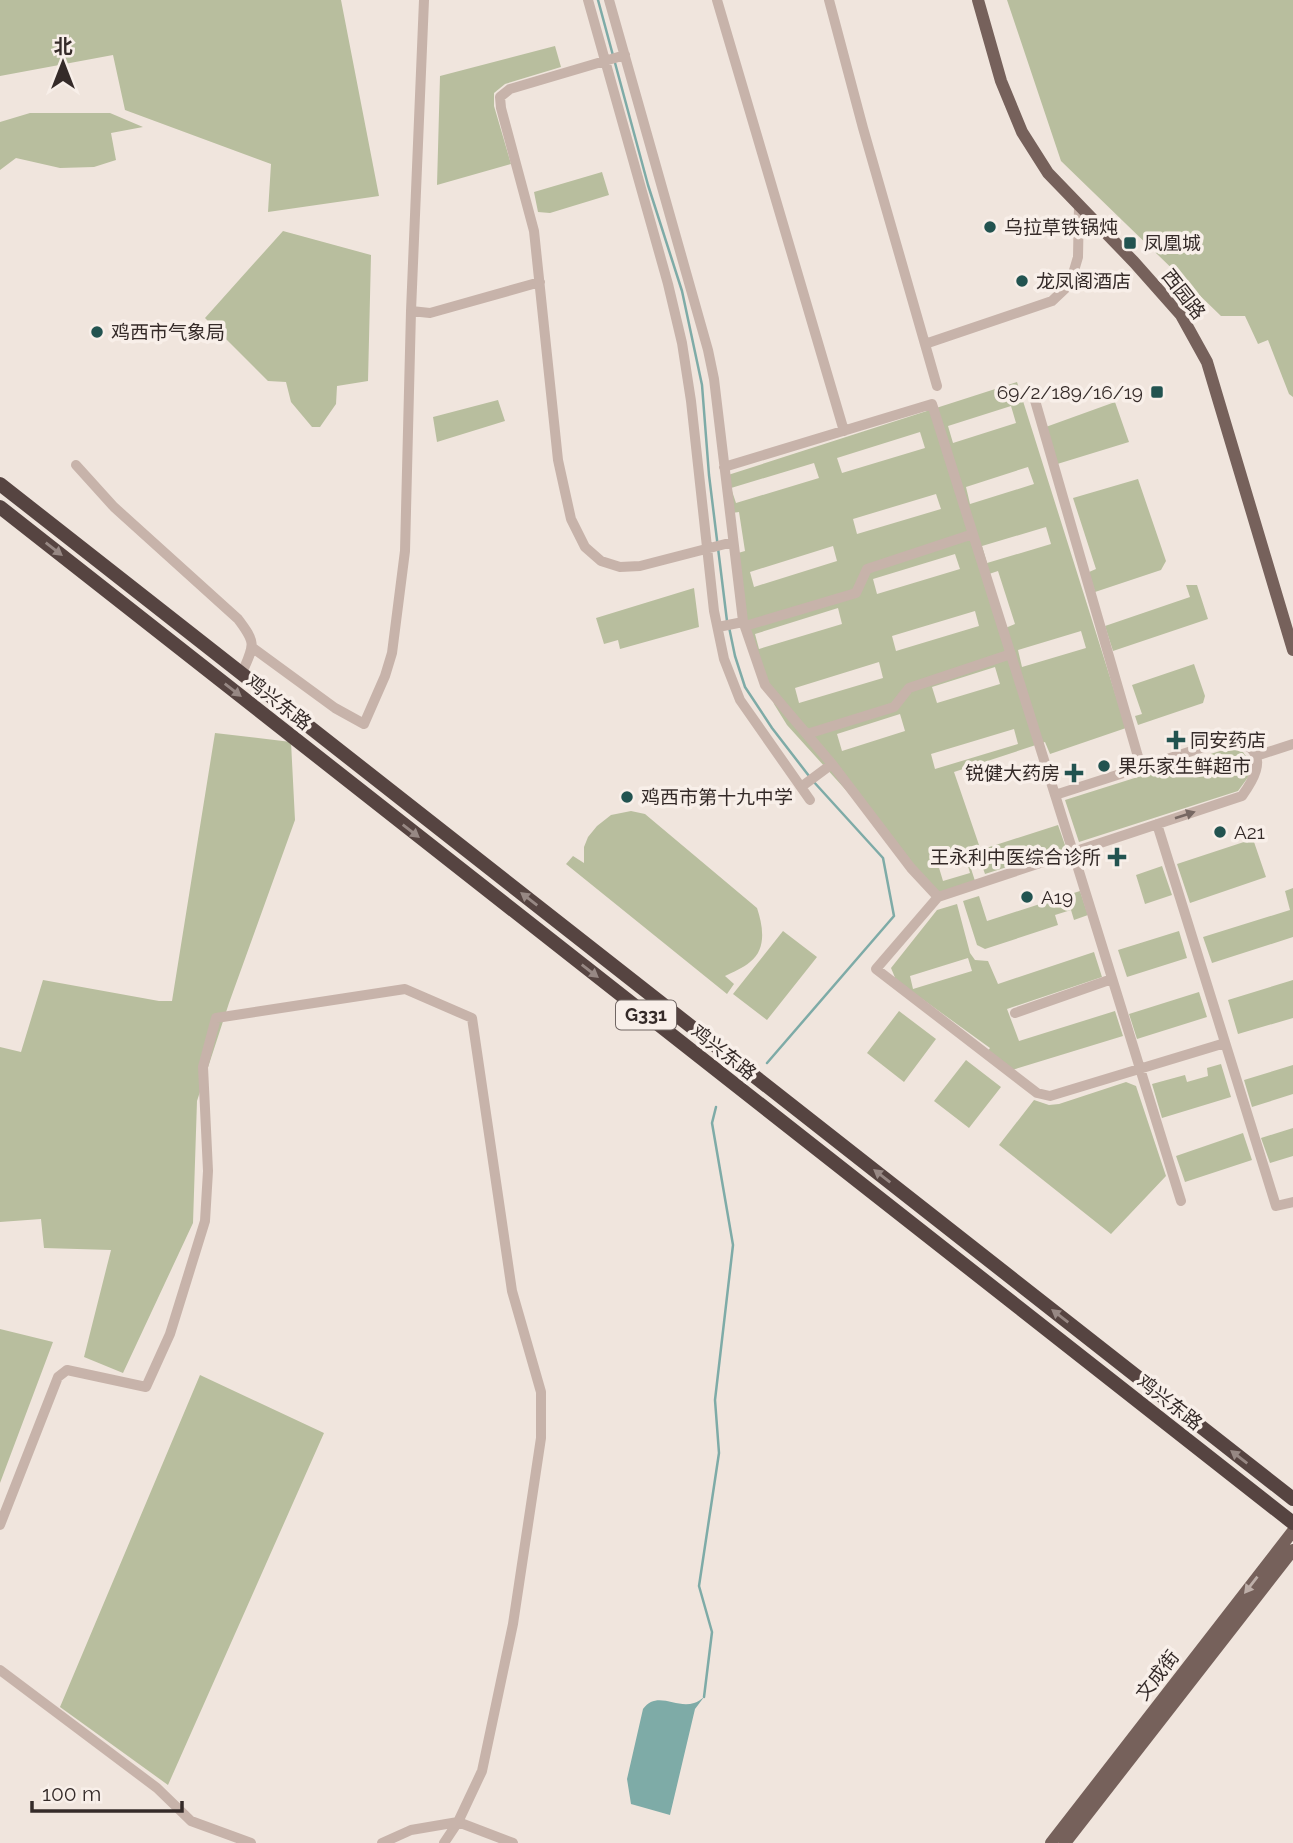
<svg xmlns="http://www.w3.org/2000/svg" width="1293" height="1843" viewBox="0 0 1293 1843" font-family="Raleway,'Noto Sans SC',sans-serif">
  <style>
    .green { fill: #b8be9e; fill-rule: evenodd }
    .water { fill: #7eaba7 }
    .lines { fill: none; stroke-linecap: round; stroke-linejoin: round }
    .stream { stroke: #7eaba7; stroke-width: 2.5 }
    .minor { stroke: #c7b3aa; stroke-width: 10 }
    .major { stroke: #76615b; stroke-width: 12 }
    .highway { stroke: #564441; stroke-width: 14 }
    .oneway { fill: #978884 }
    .oneway2 { fill: #776863 }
    .oneway3 { fill: #beafa9 }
    .poi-dot { fill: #225350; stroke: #f8efe9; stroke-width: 2.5 }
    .labels { text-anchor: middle; stroke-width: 7; stroke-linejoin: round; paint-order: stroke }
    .shield { fill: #f8efe9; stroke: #706663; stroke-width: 2 }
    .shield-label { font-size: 18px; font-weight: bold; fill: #352b29 }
    .poi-label { font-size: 19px; fill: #352b29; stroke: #f8efe9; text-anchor: start }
    .street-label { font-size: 19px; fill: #352b29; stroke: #f8efe9 }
  </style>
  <rect width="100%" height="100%" fill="#f0e5dd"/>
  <!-- green -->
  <path class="green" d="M0,0H341L379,196L268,212L271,164L125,110L113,55L0,76Z
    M1007,0H1293V397L1289,394L1268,340L1258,344L1245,316H1221L1061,161Z
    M555,46L561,67L505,84L494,93V106L511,164L437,185L440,76Z
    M30,113H110L143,127L111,133L116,160L94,167L60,168L16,158L0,170V122Z
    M602,172L609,195L550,213L538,212L534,192Z
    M283,231L371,255L368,381L337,386L336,404L320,427H312L291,402L286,382L268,381L205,318Z
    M1017,382L1126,728L1050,754L1045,742L954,772L979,845L965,850L975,881L939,893L787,725L774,704L746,620L738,553L745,551L739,512L732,513L728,475ZM1011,406L1016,423L953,443L948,426ZM920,432L925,448L842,473L837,458ZM814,463L819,478L736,503L731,488ZM1028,467L1034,484L970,504L966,487ZM936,494L941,509L857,534L853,519ZM1046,527L1051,544L987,563L982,546ZM833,546L837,561L754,587L750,572ZM955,554L960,569L877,594L873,579ZM998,571L1015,624L1003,629L986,575ZM838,608L842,624L759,649L755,634ZM975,611L979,626L896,651L892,636ZM1081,631L1086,648L1022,667L1018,650ZM879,662L883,678L799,703L795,688ZM995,667L1000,684L937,703L932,687ZM900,714L905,731L842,751L837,734ZM1014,729L1018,744L935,769L931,754ZM964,852L970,873L943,881L937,861Z
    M498,400L505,421L437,442L433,417Z
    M1115,402L1129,442L1054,465L1043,428Z
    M1138,479L1166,561L1161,570L1095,592L1089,572L1096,569L1073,498Z
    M1186,585H1197L1208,619L1113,651L1105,626L1190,597Z
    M694,588L699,627L620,649L618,640L604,644L596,618Z
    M1194,664L1205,696L1203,703L1138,725L1135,716L1142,714L1132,685Z
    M215,733L291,742L295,820L229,1003L197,1101L193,1223L123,1373L84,1357L111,1250L44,1248L41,1219L0,1222V1047L21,1052L43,980L159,1001H172Z
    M1234,750L1243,752L1250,762L1249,776L1238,791L1079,842L1065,800L1220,751Z
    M631,811L645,814L757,908C763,926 767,949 750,962C743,968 733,972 725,976L734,984L727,994L566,864L573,856L584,863V847L588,837L597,826L611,815Z
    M1058,825L1066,848L985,874L977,851Z
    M1253,839L1266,877L1190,903L1177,864Z
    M1162,866L1172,895L1145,904L1136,875Z
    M1293,888V937L1212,963L1203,937L1290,910L1285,891Z
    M1080,891L1088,915L1074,920L1071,910L1055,915L1058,925L985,949L977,945L963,901L979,896L987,921Z
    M957,904L970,953L975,960L988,961L998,984L1094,952L1102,977L1007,1009L1019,1041L1115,1011L1123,1036L1012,1070L988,1051L990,1048L896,980L891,968L937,910ZM968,958L972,971L913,989L910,976Z
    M783,931L817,957L767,1020L733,994Z
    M1179,931L1187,958L1127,977L1118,950Z
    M1293,980V1018L1238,1034L1228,1000Z
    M1199,992L1207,1017L1137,1039L1129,1014Z
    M899,1011L936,1039L904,1082L867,1053Z
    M966,1060L1001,1087L969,1128L934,1101Z
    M1221,1064L1231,1097L1162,1118L1152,1084L1185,1075L1187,1082L1208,1076L1207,1068Z
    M1293,1065V1094L1252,1107L1244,1080Z
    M1126,1082L1136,1086L1166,1176L1111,1234L999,1145L1034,1100L1049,1105L1059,1104Z
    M1293,1128V1156L1270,1163L1261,1138Z
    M1243,1133L1252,1160L1185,1182L1176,1156Z
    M0,1329L53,1342L0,1483Z
    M200,1375L324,1433L168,1785L60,1707Z"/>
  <!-- water -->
  <path class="water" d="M704,1697L695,1709L670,1815L631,1804L627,1779L643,1709C657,1690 676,1709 694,1703C698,1702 701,1699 704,1697Z"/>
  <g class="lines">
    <!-- stream -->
    <path class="stream" d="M598,0L648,185L682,291L702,385L709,475L727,621
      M729,627L735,656L745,687L772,728L809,776
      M767,1063L894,916L883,858L813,781
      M704,1697L712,1632L699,1586L719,1453L715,1400L733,1245L712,1123L716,1107"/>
    <!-- minor -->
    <path class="minor" d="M588,0L668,284L682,343L691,401L714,611L724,659L740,700L810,800
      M609,0L708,350L714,379L743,621L765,685L832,764L911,868L938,897L876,969L1037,1093L1050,1096L1225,1043
      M717,0L844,431
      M829,0L863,128L937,386
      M625,55L510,89L500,97L501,108L534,231L558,460L571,519L585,547L601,561L620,567L640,566L733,542
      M411,311L430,313L540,282
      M925,344L1052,301L1070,284L1078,257L1079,205
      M1034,397L1141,767
      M76,465L114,507L238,619C257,644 254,645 242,673
      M724,467L932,404L1073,852L1181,1201
      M745,626L856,593L867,569L973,534
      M718,627L743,622
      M253,648L335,708L364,724L385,676L392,653L405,551L411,311L424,0
      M807,734L894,707L909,688L1011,654
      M1256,756L1293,744
      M801,787L832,764
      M1157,824L1276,1206L1293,1202
      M938,897L1242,796C1252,782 1267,759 1248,746C1242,742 1232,741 1226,740L1055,795
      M1015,1013L1112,979
      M0,1525L58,1377L67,1370L146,1387L170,1334L205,1221L208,1171L203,1067L216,1018L405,989L472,1018L512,1291L541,1392V1438L513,1624L482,1771L458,1822L444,1843
      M0,1670L157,1788L191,1821L251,1843
      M382,1843L411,1830L458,1822L513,1843"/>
    <!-- major -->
    <path class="major" d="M978,0L1001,81L1022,132L1048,173L1134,262L1181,315L1207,362L1293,650
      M1051,1843L1293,1531
      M1065,1843L1293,1550"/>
    <!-- highway -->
    <path class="highway" d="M0,484L1293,1499
      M0,507L1293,1523"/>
  </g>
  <!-- one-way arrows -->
  <defs><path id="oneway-solid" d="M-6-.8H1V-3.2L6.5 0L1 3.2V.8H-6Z" transform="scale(1.75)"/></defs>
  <g class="oneway">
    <use href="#oneway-solid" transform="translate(54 549) rotate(38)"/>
    <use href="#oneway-solid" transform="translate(233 690) rotate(38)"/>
    <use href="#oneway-solid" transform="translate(411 831) rotate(38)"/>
    <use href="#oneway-solid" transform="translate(529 899) rotate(-142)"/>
    <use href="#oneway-solid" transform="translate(590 971) rotate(38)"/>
    <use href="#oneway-solid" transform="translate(882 1176) rotate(-142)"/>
    <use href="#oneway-solid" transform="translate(1060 1316) rotate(-142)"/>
    <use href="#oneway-solid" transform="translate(1239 1457) rotate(-142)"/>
  </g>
  <use class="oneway2" href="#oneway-solid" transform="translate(1185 815) rotate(-18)"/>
  <use class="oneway3" href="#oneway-solid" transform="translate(1251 1585) rotate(128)"/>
  <!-- markers -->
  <g class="poi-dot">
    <circle cx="990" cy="227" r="7"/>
    <rect x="1123" y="236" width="14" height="14" rx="3.5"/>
    <circle cx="1022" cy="281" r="7"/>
    <circle cx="97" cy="332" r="7"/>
    <rect x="1150" y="385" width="14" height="14" rx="3.5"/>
    <path d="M1172.5 729.5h7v7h7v7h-7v7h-7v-7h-7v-7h7z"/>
    <circle cx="1104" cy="766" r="7"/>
    <path d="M1070.5 762.5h7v7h7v7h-7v7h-7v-7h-7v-7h7z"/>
    <circle cx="627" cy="797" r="7"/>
    <circle cx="1220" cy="832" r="7"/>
    <path d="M1113.5 846.5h7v7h7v7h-7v7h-7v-7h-7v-7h7z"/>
    <circle cx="1027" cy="897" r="7"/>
  </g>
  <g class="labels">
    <!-- shield labels -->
    <rect class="shield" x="616" y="1000.5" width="60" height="29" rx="5"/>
    <g class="shield-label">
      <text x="646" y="1021">G331</text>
    </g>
    <!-- poi labels -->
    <g class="poi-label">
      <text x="1004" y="234">乌拉草铁锅炖</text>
      <text x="1144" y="250">凤凰城</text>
      <text x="1036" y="288">龙凤阁酒店</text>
      <text x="111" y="339">鸡西市气象局</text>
      <text x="1143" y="399" text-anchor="end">69/2/189/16/19</text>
      <text x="1190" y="747">同安药店</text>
      <text x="1118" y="773">果乐家生鲜超市</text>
      <text x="1060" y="780" text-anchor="end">锐健大药房</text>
      <text x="641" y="804">鸡西市第十九中学</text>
      <text x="1234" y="839">A21</text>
      <text x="1101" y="864" text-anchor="end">王永利中医综合诊所</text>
      <text x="1041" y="904">A19</text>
    </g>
    <!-- street labels -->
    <g class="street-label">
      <text transform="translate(1184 294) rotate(52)" y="7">西园路</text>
      <text transform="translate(279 702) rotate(38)" y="7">鸡兴东路</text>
      <text transform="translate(724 1052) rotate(38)" y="7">鸡兴东路</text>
      <text transform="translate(1170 1402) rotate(38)" y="7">鸡兴东路</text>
      <text transform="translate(1157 1675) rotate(-52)" y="7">文成街</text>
    </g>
  </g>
  <!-- north arrow -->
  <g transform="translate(63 63)" stroke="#f8efe9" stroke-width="5" paint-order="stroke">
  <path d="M0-5L12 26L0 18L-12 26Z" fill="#352b29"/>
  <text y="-10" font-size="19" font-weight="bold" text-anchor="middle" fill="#352b29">北</text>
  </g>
  <!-- scale -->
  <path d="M32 1801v10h150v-10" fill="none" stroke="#352b29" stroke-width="3.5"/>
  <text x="42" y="1801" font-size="21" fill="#352b29" stroke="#f8efe9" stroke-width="5" paint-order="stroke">100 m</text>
</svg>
